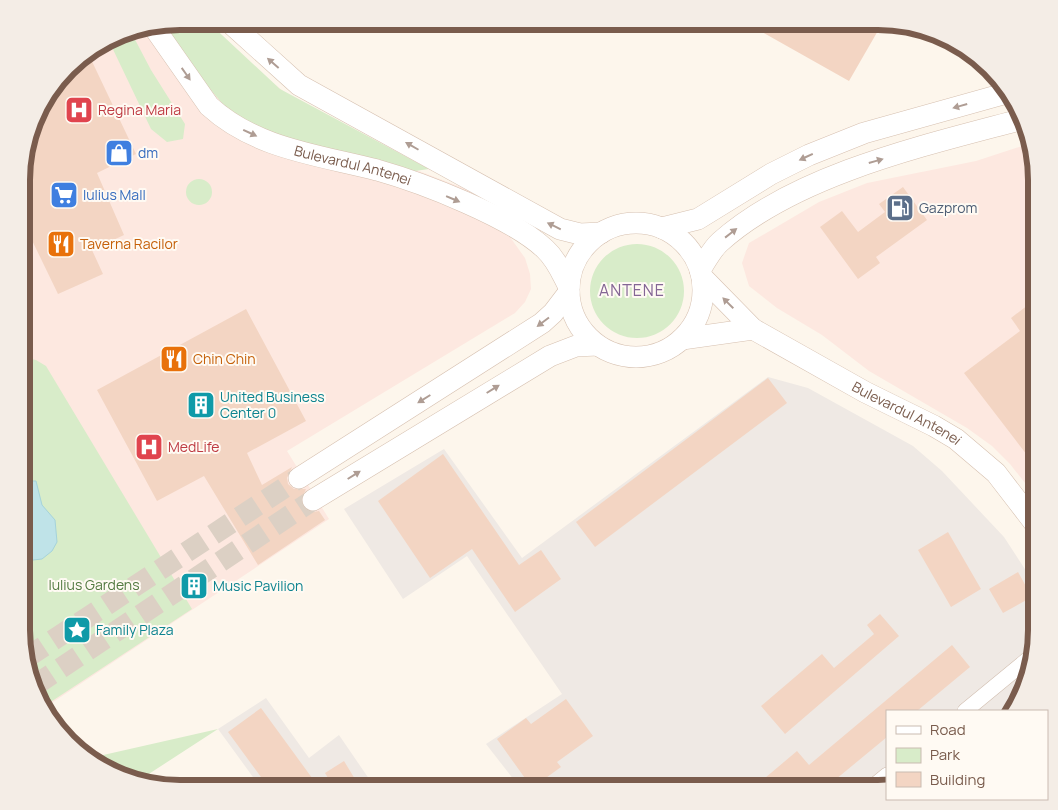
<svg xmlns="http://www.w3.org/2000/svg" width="1058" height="810" viewBox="0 0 1058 810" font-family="Manrope,sans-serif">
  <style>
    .commercial { fill: #fde8e0 }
    .industrial { fill: #efe9e4 }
    .green { fill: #d8ecc9 }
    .water { fill: #bfe3e8; stroke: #a5d3da }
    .building { fill: #f3d5c3 }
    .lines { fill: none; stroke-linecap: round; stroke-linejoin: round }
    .secondary-tunnel { stroke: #dcd0c4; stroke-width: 21; stroke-dasharray: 21 11; stroke-linecap: butt }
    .street-casing { stroke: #d1beb0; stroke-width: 16 }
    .secondary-casing { stroke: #d6c0b0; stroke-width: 22 }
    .street { stroke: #fff; stroke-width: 15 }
    .secondary { stroke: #fff; stroke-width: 21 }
    .oneway { fill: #af9d94 }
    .labels { text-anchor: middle; stroke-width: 4; stroke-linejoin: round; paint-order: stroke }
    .health-label { font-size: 14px; fill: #be3a42; stroke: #fffaf3; text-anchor: start }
    .shop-label { font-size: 14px; fill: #366cbe; stroke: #fffaf3; text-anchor: start }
    .street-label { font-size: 14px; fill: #7a5c4d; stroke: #fffaf3 }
    .service-label { font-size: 14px; fill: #4e5e75; stroke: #fffaf3; text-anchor: start }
    .food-label { font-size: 14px; fill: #c56008; stroke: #fffaf3; text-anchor: start }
    .culture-label { font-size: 14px; fill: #0d838f; stroke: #fffaf3; text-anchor: start }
    .park-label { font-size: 14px; fill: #537a41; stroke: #fffaf3 }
    .quarter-label { font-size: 16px; letter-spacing: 1px; fill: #846695; stroke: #fffaf3 }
    .rim { fill: none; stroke: #7a5c4d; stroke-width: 6 }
  </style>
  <rect width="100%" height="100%" fill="#fdf6ec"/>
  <!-- commercial -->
  <path class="commercial" d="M180,21L235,52L310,113L364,150L479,194L525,258L530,274L531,289L525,302L515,313L287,451L329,519L44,708L38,700L22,641L23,159L42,101L76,60L129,30Z
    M1028,144L1037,180L1036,497L1010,464L992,446L967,428L869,371L822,335L777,308L749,286L742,263L749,243L819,202L867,183L976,161Z"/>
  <!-- industrial -->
  <path class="industrial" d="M768,377L808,388L913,446L942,471L1004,537L1036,586V641L1025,690L1012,711H887V787L878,789H521L486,744L562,694L467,556L403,599L344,509L444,449L522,558Z
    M266,698L309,758L339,735L376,789L261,788L218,729Z"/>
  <!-- green -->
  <path class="green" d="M180,21H207L280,89L429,169L415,171L268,135L227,109L199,76L163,24Z
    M130,30L151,70L185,124L183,139L167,142L151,129L109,41Z
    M186 192a13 13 0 1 1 26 0a13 13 0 1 1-26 0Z
    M590 291a47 47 0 1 1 94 0a47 47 0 1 1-94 0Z
    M22,357L36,360L46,366L192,609L43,707L38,700L22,641Z
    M218,729L138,781L120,777L90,758Z"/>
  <!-- water -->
  <path class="water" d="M22,481H36L42,505L55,520L57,542L52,551L42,559L33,560L22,553Z"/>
  <!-- building -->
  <path class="building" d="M744,22H883L849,81Z
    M88,53L136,154L97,173L124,235L92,250L103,274L58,294L27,230L22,232L23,159L42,101L76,60Z
    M903,187L927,220L876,257L880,263L858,279L820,227L842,211L858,232L885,212L879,204Z
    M1037,298V468L964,373L1020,331L1011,318Z
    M246,309L306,421L247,453L262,485L292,467L287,478L288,484L294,489H306L301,500L303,507L313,512L319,511L325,520L258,565L204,476L157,501L97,390Z
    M768,378L787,403L595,547L576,522Z
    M443,454L519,565L541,550L561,579L515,612L472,549L430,578L378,501Z
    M948,532L981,589L951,607L918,550Z
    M181 585a13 13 0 1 1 26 0a13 13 0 1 1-26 0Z
    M1018,572L1032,597L1003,613L989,589Z
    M880,614L899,636L785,734L761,706L822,654L834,668L874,634L867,625Z
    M952,645L970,667L917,711H887V737L824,789H752L797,751L809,765Z
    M566,699L593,736L557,762L561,767L532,788L497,739L526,718L531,724Z
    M261,708L315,782L306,788H269L228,732Z
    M344,761L361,789L334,788L325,773Z"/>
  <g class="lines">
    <!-- secondary-tunnel -->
    <path class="secondary-tunnel" d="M26,658L299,478
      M34,686L313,500"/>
    <defs>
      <path id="street" d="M965,711L1033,655
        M870,789L887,775"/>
      <g id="secondary">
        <path d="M228,21L299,85L560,229L580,234L601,233"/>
        <path id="s1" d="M153,26L209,106C256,149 319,155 377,170C423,183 511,217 545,249C557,260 562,274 569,287"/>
        <circle cx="636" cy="290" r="67"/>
        <path d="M662,228L698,219L771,174L809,155L864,133L1007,93"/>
        <path d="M700,270C706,261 712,249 720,242C796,174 926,145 1023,119"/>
        <path id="s2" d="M702,277L753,329L865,392L934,426L956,439L996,473L1036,525"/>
        <path d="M682,339L753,329"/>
        <path d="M299,478L542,323L553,313L569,292"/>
        <path d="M313,500L550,356L576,346L597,345"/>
      </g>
    </defs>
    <!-- street casing -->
    <use href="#street" class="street-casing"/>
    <!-- secondary casing -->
    <use href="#secondary" class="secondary-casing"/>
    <!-- street -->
    <use href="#street" class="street"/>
    <!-- secondary -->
    <use href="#secondary" class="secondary"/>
  </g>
  <!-- one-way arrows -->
  <defs><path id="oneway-solid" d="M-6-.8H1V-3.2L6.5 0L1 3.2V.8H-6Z" transform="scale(1.25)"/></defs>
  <g class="oneway">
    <use href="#oneway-solid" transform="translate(273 63) rotate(-139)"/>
    <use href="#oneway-solid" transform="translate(186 74) rotate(55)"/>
    <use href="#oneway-solid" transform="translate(960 106) rotate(164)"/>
    <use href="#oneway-solid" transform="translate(250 133) rotate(25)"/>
    <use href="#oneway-solid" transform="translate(412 146) rotate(-150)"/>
    <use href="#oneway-solid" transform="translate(806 157) rotate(155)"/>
    <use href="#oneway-solid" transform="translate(876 161) rotate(-16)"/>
    <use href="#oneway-solid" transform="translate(453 199) rotate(23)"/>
    <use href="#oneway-solid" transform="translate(554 226) rotate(-154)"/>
    <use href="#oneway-solid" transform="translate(731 233) rotate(-38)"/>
    <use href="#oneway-solid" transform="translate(728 303) rotate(-135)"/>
    <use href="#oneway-solid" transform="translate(543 322) rotate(143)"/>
    <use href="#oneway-solid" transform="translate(493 389) rotate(-32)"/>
    <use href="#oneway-solid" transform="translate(424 399) rotate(148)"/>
    <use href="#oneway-solid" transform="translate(354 475) rotate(-32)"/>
  </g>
  <!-- icons -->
  <defs>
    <symbol id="hospital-square" viewBox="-11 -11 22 22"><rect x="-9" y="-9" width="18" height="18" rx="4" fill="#e0444e" stroke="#fffaf3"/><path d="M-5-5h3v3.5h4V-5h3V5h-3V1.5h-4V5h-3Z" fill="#fff"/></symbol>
    <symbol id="shop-square" viewBox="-11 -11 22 22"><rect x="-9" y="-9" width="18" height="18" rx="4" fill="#3f7fe0" stroke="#fffaf3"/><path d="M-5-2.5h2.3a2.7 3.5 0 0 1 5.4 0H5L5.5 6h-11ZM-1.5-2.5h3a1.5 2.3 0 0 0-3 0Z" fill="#fff"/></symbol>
    <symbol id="supermarket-square" viewBox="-11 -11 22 22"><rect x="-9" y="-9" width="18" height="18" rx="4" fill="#3f7fe0" stroke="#fffaf3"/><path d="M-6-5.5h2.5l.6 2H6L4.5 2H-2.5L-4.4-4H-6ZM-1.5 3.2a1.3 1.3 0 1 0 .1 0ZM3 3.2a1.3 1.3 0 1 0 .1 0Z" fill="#fff"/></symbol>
    <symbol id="fuel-square" viewBox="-11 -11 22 22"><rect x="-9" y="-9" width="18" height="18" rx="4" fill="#5c6f8a" stroke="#fffaf3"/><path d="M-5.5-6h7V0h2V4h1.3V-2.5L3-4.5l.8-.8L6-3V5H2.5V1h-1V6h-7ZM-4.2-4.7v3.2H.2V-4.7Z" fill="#fff"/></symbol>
    <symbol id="restaurant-square" viewBox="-11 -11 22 22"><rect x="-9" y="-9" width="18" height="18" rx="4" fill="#e8710a" stroke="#fffaf3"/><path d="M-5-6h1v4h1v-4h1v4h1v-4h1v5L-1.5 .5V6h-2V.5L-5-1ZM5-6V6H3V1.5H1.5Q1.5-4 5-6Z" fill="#fff"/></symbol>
    <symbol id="building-square" viewBox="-11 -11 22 22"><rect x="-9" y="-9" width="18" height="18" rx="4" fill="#0f9aa8" stroke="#fffaf3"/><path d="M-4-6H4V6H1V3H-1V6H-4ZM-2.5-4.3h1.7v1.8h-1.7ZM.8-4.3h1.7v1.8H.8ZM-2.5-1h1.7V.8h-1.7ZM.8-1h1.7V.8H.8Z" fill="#fff"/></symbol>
    <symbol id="sight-square" viewBox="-11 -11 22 22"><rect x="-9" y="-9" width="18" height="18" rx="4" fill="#0f9aa8" stroke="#fffaf3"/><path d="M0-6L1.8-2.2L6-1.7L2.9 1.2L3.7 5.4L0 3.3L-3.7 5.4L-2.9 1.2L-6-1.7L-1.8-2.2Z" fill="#fff"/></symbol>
  </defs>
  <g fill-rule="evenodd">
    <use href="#hospital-square" x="63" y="94" width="32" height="32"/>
    <use href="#shop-square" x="103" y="137" width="32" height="32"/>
    <use href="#supermarket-square" x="48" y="179" width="32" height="32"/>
    <use href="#fuel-square" x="884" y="192" width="32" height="32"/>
    <use href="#restaurant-square" x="45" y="228" width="32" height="32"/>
    <use href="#restaurant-square" x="158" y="343" width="32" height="32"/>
    <use href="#building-square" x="185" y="389" width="32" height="32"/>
    <use href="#hospital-square" x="133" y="431" width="32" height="32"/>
    <use href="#building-square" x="178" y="570" width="32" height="32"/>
    <use href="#sight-square" x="61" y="614" width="32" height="32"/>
  </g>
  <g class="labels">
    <!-- health labels -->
    <g class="health-label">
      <text x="98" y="115">Regina Maria</text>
      <text x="168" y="452">MedLife</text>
    </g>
    <!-- shop labels -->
    <g class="shop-label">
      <text x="138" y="158">dm</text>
      <text x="83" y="200">Iulius Mall</text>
    </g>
    <!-- street labels -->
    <g class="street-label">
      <text dy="5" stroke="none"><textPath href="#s1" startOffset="255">Bulevardul Antenei</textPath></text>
      <text dy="5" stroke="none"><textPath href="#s2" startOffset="248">Bulevardul Antenei</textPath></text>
    </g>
    <!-- service labels -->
    <g class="service-label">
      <text x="919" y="213">Gazprom</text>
    </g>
    <!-- food labels -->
    <g class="food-label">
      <text x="80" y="249">Taverna Racilor</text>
      <text x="193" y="364">Chin Chin</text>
    </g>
    <!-- culture labels -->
    <g class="culture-label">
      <text x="220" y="402">United Business<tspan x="220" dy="16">Center 0</tspan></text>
      <text x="213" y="591">Music Pavilion</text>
      <text x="96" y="635">Family Plaza</text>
    </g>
    <!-- park labels -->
    <g class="park-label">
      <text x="94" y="590">Iulius Gardens</text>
    </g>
    <!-- quarter labels -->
    <g class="quarter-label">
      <text x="632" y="296">ANTENE</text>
    </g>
  </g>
  <!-- crop -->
  <path d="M0 0H1058V810H0ZM180 30H878A150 150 0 0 1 1028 180V630A150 150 0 0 1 878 780H180A150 150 0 0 1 30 630V180A150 150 0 0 1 180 30Z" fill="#f4ede6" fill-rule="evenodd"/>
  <path class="rim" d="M180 30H878A150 150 0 0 1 1028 180V630A150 150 0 0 1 878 780H180A150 150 0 0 1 30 630V180A150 150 0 0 1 180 30Z"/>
  <!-- legend -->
  <rect x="886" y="710" width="162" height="90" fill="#fffaf3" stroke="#cabbb1"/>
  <rect x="896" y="726" width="25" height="8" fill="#ffffff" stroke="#cabbb1"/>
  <text x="930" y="735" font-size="15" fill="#7a5c4d">Road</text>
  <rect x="896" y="748" width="25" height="15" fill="#d8ecc9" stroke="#cabbb1"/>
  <text x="930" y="760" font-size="15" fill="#7a5c4d">Park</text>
  <rect x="896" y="772" width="25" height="15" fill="#f3d5c3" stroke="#cabbb1"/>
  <text x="930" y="785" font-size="15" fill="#7a5c4d">Building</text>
</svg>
